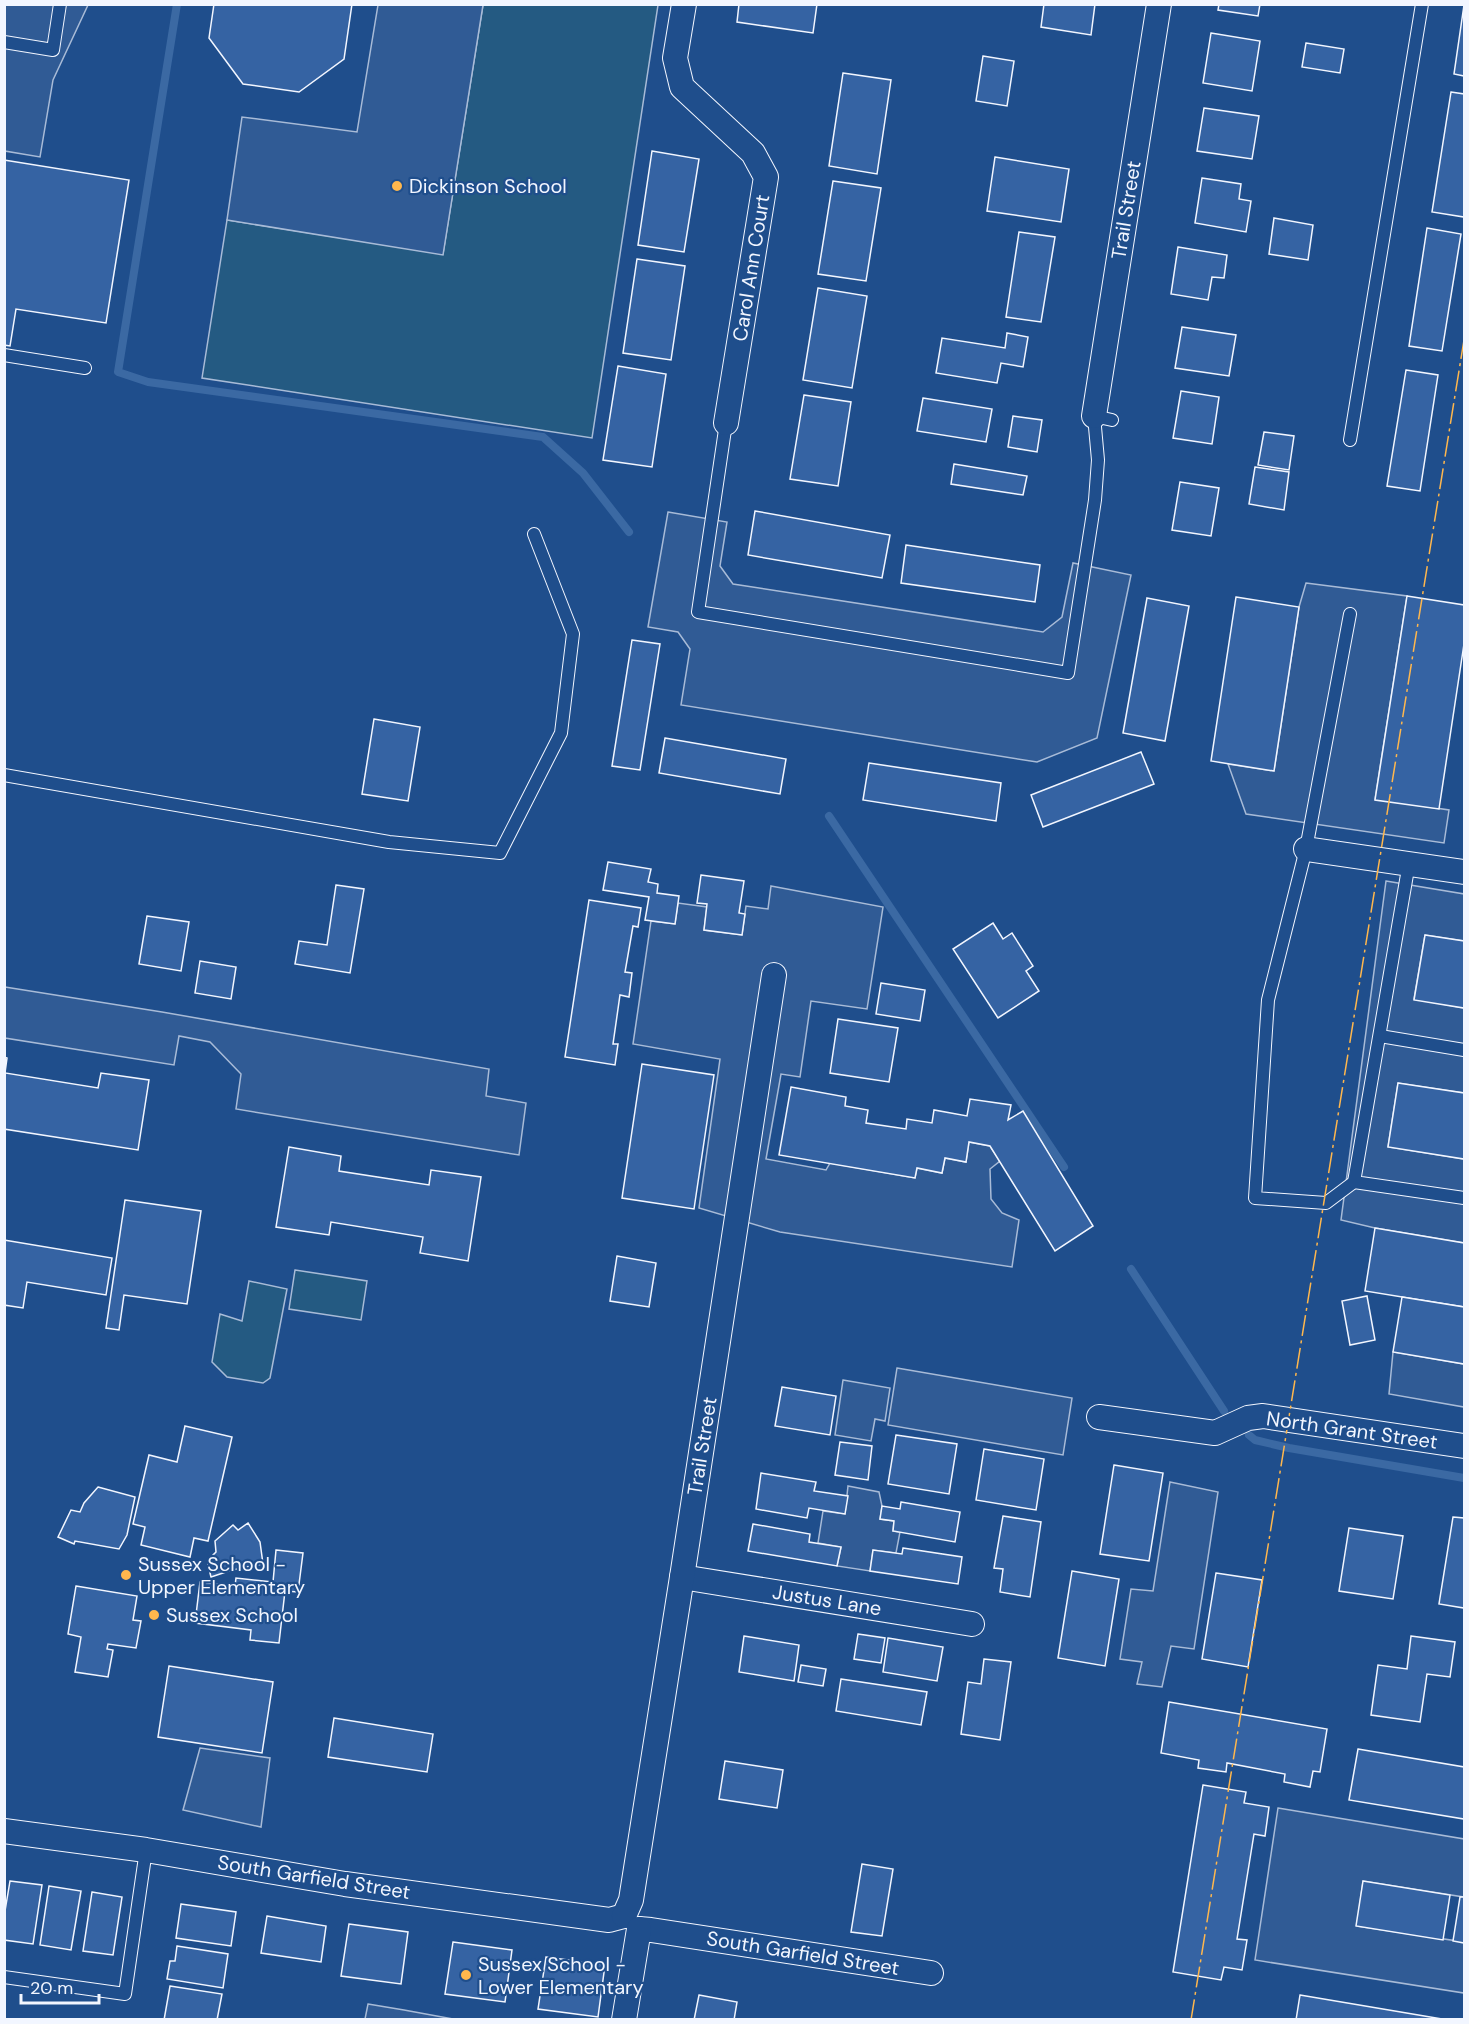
<svg xmlns="http://www.w3.org/2000/svg" width="1469" height="2024" font-family="'DM Sans',sans-serif">
  <rect width="100%" height="100%" fill="#1f4e8c"/>
  <g fill="#245a82" stroke="#a8bbd7" stroke-width="1.5">
    <path d="M483 5H658L592 438 202 378 227 220 443 254Z"/>
    <path d="M295 1270 367 1281 361 1320 289 1309Z"/>
    <path d="M249 1281 287 1289 270 1378 263 1383 227 1377 212 1362 220 1314 242 1321Z"/>
  </g>
  <g fill="#305b95" stroke="#a8bbd7" stroke-width="1.5">
    <path d="M4 5H88L53 80 40 157 5 151Z"/>
    <path d="M378 5H483L443 255 227 220 242 117 357 132Z"/>
    <path d="M668 512 727 522 720 566 733 584 1043 632 1062 617 1073 563 1131 575 1097 738 1037 762 681 705 690 649 678 632 648 627Z"/>
    <path d="M1306 583 1407 596 1375 799 1449 810 1444 843 1246 814 1228 764 1274 771 1299 607Z"/>
    <path d="M1386 881 1464 894V941L1425 935 1414 999 1464 1008V1093L1398 1083 1388 1147 1464 1159V1243L1375 1228 1341 1220Z"/>
    <path d="M771 886 883 907 867 1009 811 1001 800 1077 781 1074 766 1159 826 1170 830 1163 915 1178 917 1168 942 1173 945 1158 966 1162 969 1142 990 1146 1000 1161 990 1169 991 1199 1002 1213 1019 1220 1012 1267 780 1232 699 1208 720 1059 633 1044 651 921 675 924 678 903 707 907 704 930 742 935 746 906 768 909Z"/>
    <path d="M5 987 162 1012 489 1069 486 1096 526 1103 519 1155 236 1109 241 1074 210 1042 179 1036 174 1065 5 1038Z"/>
    <path d="M1393 1352 1464 1364V1407L1389 1394Z"/>
    <path d="M897 1368 1072 1398 1063 1455 888 1425Z"/>
    <path d="M843 1380 890 1388 885 1421 875 1419 871 1441 835 1435Z"/>
    <path d="M1170 1482 1218 1492 1194 1649 1171 1646 1162 1687 1137 1684 1142 1662 1120 1659 1131 1589 1153 1591Z"/>
    <path d="M848 1486 879 1492 882 1506 880 1519 894 1521 893 1531 900 1532 896 1553 873 1550 870 1571 837 1566 841 1547 818 1543 823 1511 845 1514Z"/>
    <path d="M200 1748 270 1758 261 1827 183 1810Z"/>
    <path d="M1278 1808 1464 1839V1897L1363 1881 1357 1926 1464 1942V1993L1255 1960Z"/>
    <path d="M368 2004 404 2010 453 2019H365Z"/>
  </g>
  <g fill="none" stroke-linecap="round" stroke-linejoin="round">
    <g stroke="#3b69a3" stroke-width="8">
      <path d="M177 4 118 372 148 382 543 437 583 473 629 532"/>
      <path d="M829 816 1064 1167"/>
      <path d="M1131 1269 1224 1411"/>
      <path d="M1249 1435 1255 1440 1289 1448 1464 1478"/>
    </g>
  </g>
  <g fill="#3563a3" stroke="#f2f6ff" stroke-width="1.5">
    <path d="M214 4H352L344 59 299 92 243 84 209 38Z"/>
    <path d="M739 4H817L813 33 737 22Z"/>
    <path d="M1044 4H1095L1091 35 1041 27Z"/>
    <path d="M1219 4H1260L1258 16 1218 10Z"/>
    <path d="M1464 5V76L1454 74Z"/>
    <path d="M1211 33 1260 41 1252 91 1203 83Z"/>
    <path d="M1306 43 1344 49 1340 73 1302 67Z"/>
    <path d="M983 56 1014 61 1007 106 976 101Z"/>
    <path d="M843 73 891 80 877 174 829 166Z"/>
    <path d="M1451 92 1464 94V217L1432 212Z"/>
    <path d="M1204 108 1259 116 1252 159 1197 151Z"/>
    <path d="M652 151 699 159 684 252 638 245Z"/>
    <path d="M995 157 1069 169 1061 222 987 211Z"/>
    <path d="M4 160 129 180 106 323 16 309 10 346 4 345Z"/>
    <path d="M1202 178 1241 184 1239 199 1251 201 1246 232 1195 223Z"/>
    <path d="M833 181 881 188 866 281 818 274Z"/>
    <path d="M1274 218 1313 225 1308 260 1269 254Z"/>
    <path d="M1427 228 1461 234 1442 351 1409 346Z"/>
    <path d="M1019 232 1055 237 1041 322 1006 317Z"/>
    <path d="M1178 247 1227 255 1224 278 1212 277 1208 300 1171 294Z"/>
    <path d="M637 259 685 266 671 360 623 353Z"/>
    <path d="M818 288 867 296 852 388 803 380Z"/>
    <path d="M1182 327 1236 335 1229 376 1175 368Z"/>
    <path d="M1007 333 1028 337 1023 367 1001 363 997 383 936 373 942 338 1005 348Z"/>
    <path d="M618 366 666 374 652 467 603 460Z"/>
    <path d="M1406 370 1438 375 1420 491 1387 486Z"/>
    <path d="M1181 391 1219 397 1212 444 1173 438Z"/>
    <path d="M804 395 851 402 838 486 790 479Z"/>
    <path d="M923 398 992 409 986 442 917 431Z"/>
    <path d="M1013 416 1042 420 1037 452 1008 447Z"/>
    <path d="M1264 432 1294 436 1289 470 1258 465Z"/>
    <path d="M954 464 1027 476 1023 495 951 484Z"/>
    <path d="M1255 467 1289 472 1284 510 1249 504Z"/>
    <path d="M1180 482 1219 488 1211 536 1172 530Z"/>
    <path d="M755 511 890 535 882 578 748 555Z"/>
    <path d="M906 545 1040 565 1035 602 901 583Z"/>
    <path d="M1407 596 1464 605V644L1439 809 1375 800Z"/>
    <path d="M1236 597 1299 607 1274 771 1211 761Z"/>
    <path d="M1147 598 1189 606 1165 741 1123 733Z"/>
    <path d="M632 640 660 644 640 770 612 766Z"/>
    <path d="M374 719 420 727 408 801 362 794Z"/>
    <path d="M665 738 786 759 780 794 659 773Z"/>
    <path d="M1141 752 1154 784 1043 827 1031 795Z"/>
    <path d="M869 763 1001 783 996 821 863 800Z"/>
    <path d="M608 862 651 869 648 882 658 884 657 893 679 896 675 924 645 920 649 897 603 890Z"/>
    <path d="M701 875 744 881 739 913 745 914 742 935 704 930 707 904 697 903Z"/>
    <path d="M336 885 364 889 350 973 295 964 299 941 327 945Z"/>
    <path d="M589 900 641 908 638 927 633 926 625 972 632 973 629 997 620 995 613 1044H618L615 1065 565 1057Z"/>
    <path d="M147 916 189 922 181 971 139 964Z"/>
    <path d="M993 923 1003 939 1012 933 1033 966 1026 971 1039 991 998 1018 953 949Z"/>
    <path d="M1425 935 1464 941V1008L1414 1000Z"/>
    <path d="M200 961 236 967 231 999 195 993Z"/>
    <path d="M881 983 925 990 920 1021 876 1014Z"/>
    <path d="M838 1019 898 1028 889 1082 830 1073Z"/>
    <path d="M4 1057 7 1058 5 1073 98 1088 101 1073 149 1080 138 1150 4 1129Z"/>
    <path d="M642 1064 714 1075 694 1209 622 1198Z"/>
    <path d="M1398 1083 1464 1093V1159L1388 1147Z"/>
    <path d="M791 1087 846 1097 845 1106 868 1110 866 1123 906 1129 907 1119 932 1123 934 1110 967 1116 970 1099 1011 1105 1008 1120 1023 1111 1093 1226 1055 1251 990 1146 969 1142 966 1162 945 1158 942 1173 917 1168 915 1178 779 1155Z"/>
    <path d="M289 1147 341 1156 339 1171 429 1185 431 1170 481 1177 468 1261 420 1253 423 1237 331 1222 329 1235 276 1227Z"/>
    <path d="M125 1200 201 1211 187 1304 124 1295 119 1330 106 1328Z"/>
    <path d="M1375 1228 1464 1243V1307L1365 1291Z"/>
    <path d="M4 1240 112 1258 106 1295 27 1282 23 1308 4 1305Z"/>
    <path d="M617 1256 656 1263 649 1307 610 1301Z"/>
    <path d="M1367 1296 1375 1340 1350 1345 1342 1301Z"/>
    <path d="M1402 1297 1464 1307V1364L1393 1352Z"/>
    <path d="M782 1387 836 1396 830 1435 775 1426Z"/>
    <path d="M185 1426 232 1437 208 1541 194 1538 190 1557 141 1545 145 1527 133 1524 149 1455 177 1462Z"/>
    <path d="M896 1435 957 1444 949 1494 888 1484Z"/>
    <path d="M840 1442 872 1446 868 1480 835 1475Z"/>
    <path d="M984 1449 1044 1459 1036 1510 976 1500Z"/>
    <path d="M1114 1465 1163 1473 1149 1561 1100 1554Z"/>
    <path d="M761 1473 816 1482 814 1491 848 1496 845 1514 809 1508 807 1518 756 1509Z"/>
    <path d="M98 1487 135 1497 127 1535 119 1549 75 1541 74 1544 58 1537 71 1510 80 1512 84 1503Z"/>
    <path d="M901 1502 960 1512 955 1542 893 1531 894 1521 880 1519 882 1506 900 1509Z"/>
    <path d="M1003 1516 1041 1522 1030 1597 1000 1592 1003 1569 994 1568Z"/>
    <path d="M1453 1517 1464 1518V1608L1439 1604Z"/>
    <path d="M248 1523 260 1542 263 1564 232 1570 211 1577 208 1565 210 1558 216 1552 215 1541 233 1525 238 1530Z"/>
    <path d="M753 1524 810 1534 809 1542 841 1547 837 1566 748 1551Z"/>
    <path d="M1349 1528 1403 1536 1393 1599 1339 1591Z"/>
    <path d="M903 1548 962 1557 958 1584 870 1571 873 1550 902 1554Z"/>
    <path d="M276 1550 303 1553 298 1592 285 1591 279 1643 250 1640 251 1630 195 1623 200 1582 235 1586 236 1578 273 1582Z"/>
    <path d="M1072 1571 1119 1579 1105 1666 1058 1658Z"/>
    <path d="M1216 1573 1262 1580 1248 1667 1202 1659Z"/>
    <path d="M76 1586 137 1596 133 1620 141 1621 136 1648 108 1644 107 1649 113 1650 108 1677 75 1672 81 1637 68 1634Z"/>
    <path d="M858 1634 885 1638 881 1663 854 1659Z"/>
    <path d="M744 1636 799 1645 794 1681 739 1672Z"/>
    <path d="M1411 1636 1455 1642 1450 1677 1427 1674 1420 1722 1371 1715 1378 1665 1407 1669Z"/>
    <path d="M888 1638 943 1647 937 1681 883 1672Z"/>
    <path d="M984 1659 1011 1662 1000 1740 961 1734 968 1682 981 1684Z"/>
    <path d="M801 1665 826 1669 823 1686 798 1682Z"/>
    <path d="M169 1666 273 1682 262 1753 158 1737Z"/>
    <path d="M841 1679 927 1692 921 1725 836 1711Z"/>
    <path d="M1169 1702 1327 1729 1320 1772 1313 1771 1310 1787 1284 1782 1285 1774 1227 1763 1226 1772 1198 1768 1199 1760 1161 1753Z"/>
    <path d="M334 1718 433 1734 427 1772 328 1757Z"/>
    <path d="M1358 1749 1464 1767V1819L1349 1800Z"/>
    <path d="M725 1761 783 1770 777 1808 719 1799Z"/>
    <path d="M1203 1785 1246 1792 1244 1803 1269 1807 1265 1836 1254 1834 1237 1939 1247 1940 1242 1970 1224 1967 1221 1980 1173 1972Z"/>
    <path d="M862 1864 893 1869 882 1936 851 1932Z"/>
    <path d="M10 1881 42 1885 33 1944 4 1940V1917Z"/>
    <path d="M1363 1881 1450 1895 1443 1940 1356 1926Z"/>
    <path d="M49 1886 81 1891 71 1950 40 1945Z"/>
    <path d="M92 1892 122 1897 113 1955 83 1951Z"/>
    <path d="M1460 1897H1464V1943L1453 1941Z"/>
    <path d="M181 1904 236 1912 231 1946 176 1938Z"/>
    <path d="M267 1916 326 1926 321 1962 261 1953Z"/>
    <path d="M349 1924 408 1932 401 1984 341 1976Z"/>
    <path d="M453 1942 512 1950 505 2002 445 1994Z"/>
    <path d="M177 1946 228 1954 223 1988 167 1979 170 1961H175Z"/>
    <path d="M546 1957 605 1965 598 2017 538 2009Z"/>
    <path d="M170 1986 222 1994 217 2020H164Z"/>
    <path d="M699 1995 737 2002 734 2020H694Z"/>
    <path d="M1300 1995 1448 2020H1296Z"/>
  </g>
  <g fill="none" stroke-linecap="round" stroke-linejoin="round">
    <defs>
      <g id="lane">
        <path d="M4 42 53 50 60 4"/>
        <path d="M4 355 85 368"/>
        <path d="M726 423 698 612 1068 673 1095 500 1098 460 1094 416 1112 420"/>
        <path d="M1350 440 1422 4"/>
        <path d="M1350 614 1306 849 1268 1000 1255 1198 1326 1203 1354 1182"/>
        <path d="M4 775 389 842 500 853 561 733 573 634 534 534"/>
        <path d="M1409 863 1354 1182 1464 1198"/>
        <path d="M1380 1036 1464 1050"/>
        <path d="M4 1977 125 1994 146 1850"/>
      </g>
      <g id="street">
        <path d="M684 4 675 58 682 87 753 153 766 177 726 423"/>
        <path d="M1094 416 1159 4"/>
        <path d="M1306 849 1464 872"/>
        <path d="M1099 1417 1215 1433 1248 1418 1263 1416 1464 1446"/>
        <path d="M682 1577 972 1624"/>
        <path d="M4 1831 146 1850 345 1884 609 1920 624 1916"/>
        <path d="M624 1916 631 1900 682 1577 774 975"/>
        <path d="M639 1929 651 1930 931 1973"/>
        <path d="M624 2020 639 1929"/>
      </g>
    </defs>
    <use href="#lane" stroke="#f2f6ff" stroke-width="14"/>
    <use href="#street" stroke="#f2f6ff" stroke-width="26"/>
    <use href="#lane" stroke="#1f4e8c" stroke-width="12"/>
    <use href="#street" stroke="#1f4e8c" stroke-width="24"/>
    <path stroke="#ffb74d" stroke-width="1.5" stroke-dasharray="21 4.5 3 4.5" stroke-linecap="butt" d="M1191 2020 1464 340"/>
  </g>
  <g fill="#ffb74d" stroke="#1f4e8c" stroke-width="2">
    <circle cx="397" cy="186" r="6"/>
    <circle cx="126" cy="1575" r="6"/>
    <circle cx="154" cy="1615" r="6"/>
    <circle cx="466" cy="1975" r="6"/>
  </g>
  <g text-anchor="middle" dominant-baseline="central" stroke-width="4.5" stroke-linejoin="round" paint-order="stroke">
    <g font-size="20" fill="#f2f6ff" stroke="#1f4e8c" text-anchor="start">
      <text x="409" y="186">Dickinson School</text>
      <text x="138" y="1564">Sussex School -<tspan x="138" dy="23">Upper Elementary</tspan></text>
      <text x="166" y="1615">Sussex School</text>
      <text x="478" y="1964">Sussex School -<tspan x="478" dy="23">Lower Elementary</tspan></text>
    </g>
    <g font-size="20" fill="#f2f6ff" stroke="#1f4e8c">
      <text transform="translate(1126 210) rotate(-81)">Trail Street</text>
      <text transform="translate(751 268) rotate(-81)">Carol Ann Court</text>
      <text transform="translate(1352 1430) rotate(8)">North Grant Street</text>
      <text transform="translate(702 1446) rotate(-81)">Trail Street</text>
      <text transform="translate(827 1600) rotate(9)">Justus Lane</text>
      <text transform="translate(314 1877) rotate(9)">South Garfield Street</text>
      <text transform="translate(803 1953) rotate(9)">South Garfield Street</text>
    </g>
  </g>
  <rect width="1469" height="2024" fill="none" stroke="#f2f6ff" stroke-width="12"/>
  <path d="M21 1994v9h78v-9" fill="none" stroke="#f2f6ff" stroke-width="3"/>
  <text x="30" y="1994" font-size="18" fill="#f2f6ff" stroke="#1f4e8c" stroke-width="4.5" paint-order="stroke">20 m</text>
</svg>
